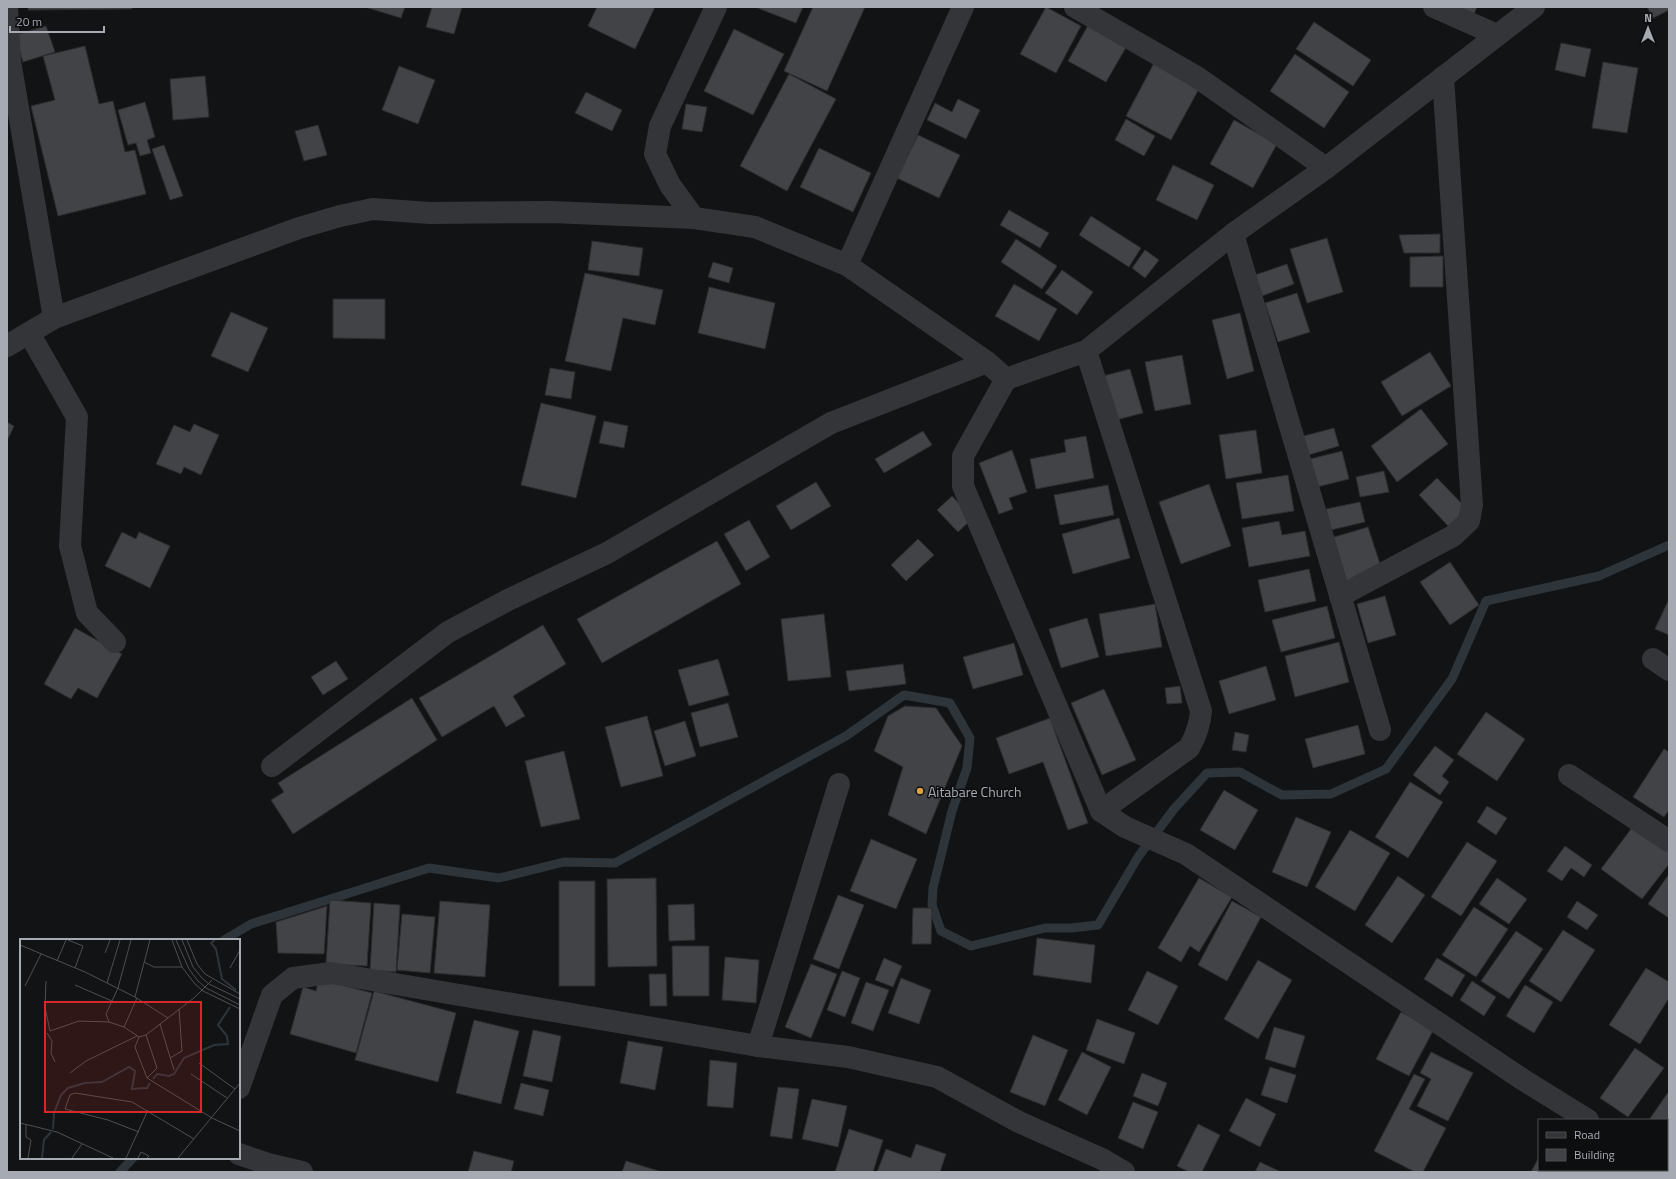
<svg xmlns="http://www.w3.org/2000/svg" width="1676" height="1179" font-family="'Titillium Web',sans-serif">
  <rect width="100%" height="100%" fill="#121314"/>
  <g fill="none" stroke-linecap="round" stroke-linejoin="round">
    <g stroke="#2d353b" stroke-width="9">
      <path d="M224 940 251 924 429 868 499 878 564 862 615 863 846 736 904 695 950 703 970 738 967 768 952 811 933 888 932 905 941 931 971 946 1045 928H1071L1098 925 1138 857 1174 809 1207 773 1240 772 1282 795 1331 794 1386 769 1452 679 1486 601 1599 576 1669 545"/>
      <path d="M120 1172 133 1158"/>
    </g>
  </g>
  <g fill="#424346" stroke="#2d2d2f">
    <path d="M28 7H132V9L28 10Z"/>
    <path d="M365 7H405L401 18Z"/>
    <path d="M432 7H462L454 34 426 27Z"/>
    <path d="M597 7H655L635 49 588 26Z"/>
    <path d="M755 7H803L796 23Z"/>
    <path d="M813 7H865L827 91 784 71Z"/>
    <path d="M1046 7 1081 26 1056 73 1020 54Z"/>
    <path d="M1446 7H1477L1472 18Z"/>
    <path d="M1647 7H1669V10L1653 18Z"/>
    <path d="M1090 22 1128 44 1106 82 1068 61Z"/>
    <path d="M1314 22 1371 60 1353 86 1296 49Z"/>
    <path d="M46 26 55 52 23 62 15 35Z"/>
    <path d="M734 29 784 54 753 115 704 91Z"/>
    <path d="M1561 43 1591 49 1585 77 1555 70Z"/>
    <path d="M85 46 99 104 113 101 125 152 135 150 146 194 58 216 31 106 55 100 43 56Z"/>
    <path d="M1295 54 1349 92 1324 128 1270 91Z"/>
    <path d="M1603 62 1638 68 1627 133 1592 128Z"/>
    <path d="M1154 63 1200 87 1171 140 1126 116Z"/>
    <path d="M399 66 435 80 418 124 382 110Z"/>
    <path d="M789 74 836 99 787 191 740 166Z"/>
    <path d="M205 76 209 117 173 120 170 79Z"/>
    <path d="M586 92 622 110 612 131 575 113Z"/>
    <path d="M958 99 980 110 966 139 927 120 935 103 952 112Z"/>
    <path d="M145 102 155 137 147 140 151 153 140 156 136 143 128 145 118 110Z"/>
    <path d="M686 104 707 107 702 132 682 129Z"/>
    <path d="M1126 119 1155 136 1144 156 1115 140Z"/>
    <path d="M1234 120 1277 144 1253 188 1210 164Z"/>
    <path d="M318 125 327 155 304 161 295 131Z"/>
    <path d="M918 135 960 155 939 198 897 178Z"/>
    <path d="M164 145 183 196 170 200 152 149Z"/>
    <path d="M819 148 871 173 853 212 800 187Z"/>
    <path d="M1173 165 1214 185 1197 220 1156 200Z"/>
    <path d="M1009 210 1049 233 1040 248 1000 225Z"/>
    <path d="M1091 216 1141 248 1129 267 1079 235Z"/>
    <path d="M1440 234V253H1404L1399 235Z"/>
    <path d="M1327 238 1343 292 1307 303 1290 249Z"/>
    <path d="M1016 239 1057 266 1042 289 1001 262Z"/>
    <path d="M592 241 643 248 639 276 588 270Z"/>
    <path d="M1145 250 1159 260 1145 278 1132 268Z"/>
    <path d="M1443 256V287H1410V257Z"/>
    <path d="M713 262 733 268 729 283 708 277Z"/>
    <path d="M1287 264 1294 284 1262 296 1255 275Z"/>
    <path d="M1062 270 1093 292 1077 315 1045 293Z"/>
    <path d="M585 273 663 290 655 325 623 318 611 371 565 361Z"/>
    <path d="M1014 284 1057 309 1039 341 995 316Z"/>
    <path d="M709 287 775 303 765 349 698 333Z"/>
    <path d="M1297 293 1310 332 1278 342 1265 303Z"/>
    <path d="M333 299H385V339L333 338Z"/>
    <path d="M231 312 268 328 248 372 211 356Z"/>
    <path d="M1240 313 1254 371 1227 379 1212 320Z"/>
    <path d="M1430 352 1451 386 1402 416 1381 382Z"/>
    <path d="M1182 355 1191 404 1155 411 1145 362Z"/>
    <path d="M550 368 575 372 571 399 545 395Z"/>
    <path d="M1130 369 1143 413 1116 420 1103 376Z"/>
    <path d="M541 403 596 416 576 498 521 485Z"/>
    <path d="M1421 409 1448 444 1397 482 1371 446Z"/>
    <path d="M604 421 628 426 624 448 599 443Z"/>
    <path d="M7 422 14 426 7 441Z"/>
    <path d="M194 424 219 435 201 475 184 467 181 474 156 464 174 425 190 432Z"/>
    <path d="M1334 428 1339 446 1305 456 1300 437Z"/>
    <path d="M1256 430 1262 473 1226 479 1219 435Z"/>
    <path d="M923 431 932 445 884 473 875 459Z"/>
    <path d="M1086 436 1094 478 1036 489 1030 459 1066 452 1064 440Z"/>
    <path d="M1012 450 1027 492 1009 498 1013 509 999 514 979 463Z"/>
    <path d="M1342 451 1349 479 1313 488 1306 460Z"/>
    <path d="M1384 471 1389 492 1360 497 1356 477Z"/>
    <path d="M1288 475 1294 511 1242 519 1236 483Z"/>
    <path d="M1437 478 1467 509 1449 527 1419 495Z"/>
    <path d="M816 482 831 506 791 530 776 506Z"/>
    <path d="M1209 484 1231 546 1181 564 1159 502Z"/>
    <path d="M1108 485 1114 515 1060 525 1054 495Z"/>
    <path d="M952 496 973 518 958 532 937 510Z"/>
    <path d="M1360 502 1365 522 1331 530 1326 509Z"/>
    <path d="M1119 518 1130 558 1073 574 1062 534Z"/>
    <path d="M749 520 770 557 746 571 724 534Z"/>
    <path d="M1279 521 1282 535 1305 531 1310 556 1249 567 1242 528Z"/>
    <path d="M1368 527 1383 573 1345 585 1331 538Z"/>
    <path d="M122 532 136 539 139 532 170 546 150 588 105 566Z"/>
    <path d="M918 539 934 555 906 581 891 565Z"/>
    <path d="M717 541 741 584 602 663 577 619Z"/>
    <path d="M1450 562 1479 605 1450 625 1420 582Z"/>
    <path d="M1309 569 1316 601 1265 612 1258 580Z"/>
    <path d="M1385 596 1396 635 1368 643 1357 604Z"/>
    <path d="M1669 599V635L1655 629Z"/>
    <path d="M1155 604 1162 647 1106 656 1099 614Z"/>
    <path d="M1327 606 1335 638 1281 652 1272 620Z"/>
    <path d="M824 614 831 677 788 681 781 619Z"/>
    <path d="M1087 618 1099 657 1061 668 1049 629Z"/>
    <path d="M543 625 566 664 513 696 525 716 506 727 494 706 442 737 419 698Z"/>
    <path d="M75 628 122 654 97 698 78 688 71 699 44 684Z"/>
    <path d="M1339 642 1349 682 1295 697 1285 656Z"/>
    <path d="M1014 643 1023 675 973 689 963 657Z"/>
    <path d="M718 659 729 695 689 706 678 670Z"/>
    <path d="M336 661 348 679 323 695 311 677Z"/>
    <path d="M903 664 906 684 849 691 846 671Z"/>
    <path d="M1266 666 1276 700 1229 714 1219 681Z"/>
    <path d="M1180 686 1182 703 1167 704 1165 688Z"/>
    <path d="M1104 689 1136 760 1102 775 1071 703Z"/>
    <path d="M412 698 437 740 293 834 271 800 284 792 278 783Z"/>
    <path d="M728 703 738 737 700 747 691 713Z"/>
    <path d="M905 706 936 708 962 746 926 834 888 815 903 767 874 751 888 716Z"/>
    <path d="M1486 712 1525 739 1497 781 1457 754Z"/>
    <path d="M647 716 663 776 621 787 605 727Z"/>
    <path d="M1050 718 1088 823 1068 830 1043 762 1009 774 996 738Z"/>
    <path d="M685 721 696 756 665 766 654 731Z"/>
    <path d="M1358 725 1365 754 1313 768 1305 739Z"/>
    <path d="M1235 732 1249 735 1246 752 1232 750Z"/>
    <path d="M1435 746 1454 760 1442 776 1449 782 1440 795 1413 775Z"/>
    <path d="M1664 749 1669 752V810L1664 817 1633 797Z"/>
    <path d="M564 751 580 819 541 827 525 761Z"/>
    <path d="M1410 782 1443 802 1408 858 1375 837Z"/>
    <path d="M1224 790 1258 810 1235 850 1200 830Z"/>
    <path d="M1487 806 1507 818 1496 835 1477 822Z"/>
    <path d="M1296 817 1331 832 1307 887 1272 872Z"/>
    <path d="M1634 825 1669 851V864L1642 899 1601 869Z"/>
    <path d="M1350 830 1390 853 1355 911 1315 887Z"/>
    <path d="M871 839 917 859 896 909 850 891Z"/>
    <path d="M1467 842 1497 861 1461 916 1431 897Z"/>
    <path d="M1565 846 1592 865 1584 877 1571 868 1562 881 1547 871Z"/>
    <path d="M1669 874V918L1648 904Z"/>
    <path d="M1398 876 1425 895 1392 943 1365 925Z"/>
    <path d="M656 878 657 966 608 967 607 879Z"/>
    <path d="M1199 878 1232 897 1199 952 1190 946 1181 962 1158 948Z"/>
    <path d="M1497 878 1527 899 1509 924 1479 904Z"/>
    <rect x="559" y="881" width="36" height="105"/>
    <path d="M838 895 864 905 839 969 813 959Z"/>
    <path d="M330 900 371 903 367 966 326 964Z"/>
    <path d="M440 901 490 905 485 977 434 973Z"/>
    <path d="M1232 901 1261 917 1227 981 1198 965Z"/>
    <path d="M1577 901 1598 915 1587 930 1567 917Z"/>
    <path d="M374 903 400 905 396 972 370 970Z"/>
    <path d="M694 904 695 940 669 941 668 905Z"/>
    <path d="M327 906 324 954 278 953 276 922Z"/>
    <path d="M1474 907 1508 929 1476 977 1442 955Z"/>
    <path d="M913 908H932L931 944H912Z"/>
    <path d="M402 914 435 917 430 973 397 970Z"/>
    <path d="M1563 930 1595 950 1561 1002 1529 981Z"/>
    <path d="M1516 931 1543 949 1509 999 1481 981Z"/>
    <path d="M1037 938 1095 945 1091 983 1033 975Z"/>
    <path d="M672 946H709V996H673Z"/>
    <path d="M725 957 759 960 756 1003 722 1000Z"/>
    <path d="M884 958 902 966 893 987 875 980Z"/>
    <path d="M1437 958 1465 975 1452 997 1424 979Z"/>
    <path d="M1258 960 1292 980 1258 1039 1224 1019Z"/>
    <path d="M811 964 837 974 811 1038 785 1027Z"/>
    <path d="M1646 968 1669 982V998L1640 1044 1609 1025Z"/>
    <path d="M842 971 860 978 845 1017 827 1010Z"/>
    <path d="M1147 971 1178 986 1158 1025 1128 1010Z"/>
    <path d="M649 974H666L667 1006H650Z"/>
    <path d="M901 978 931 990 919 1024 888 1013Z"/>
    <path d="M319 979 372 993 356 1053 290 1034 303 987 316 991Z"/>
    <path d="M1472 981 1496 997 1484 1016 1460 1000Z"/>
    <path d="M866 982 889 990 873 1031 851 1023Z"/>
    <path d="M1525 985 1553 1002 1534 1033 1506 1016Z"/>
    <path d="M374 991 456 1013 438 1082 355 1060Z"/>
    <path d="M1401 1012 1434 1029 1409 1076 1376 1059Z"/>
    <path d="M1097 1019 1135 1033 1124 1064 1086 1050Z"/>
    <path d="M474 1020 519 1031 501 1104 456 1093Z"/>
    <path d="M1274 1027 1305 1036 1295 1068 1265 1059Z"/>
    <path d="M533 1030 561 1036 552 1082 523 1076Z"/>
    <path d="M1033 1035 1068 1050 1045 1106 1010 1092Z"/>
    <path d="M628 1041 663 1047 655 1090 620 1083Z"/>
    <path d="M1635 1048 1664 1068 1628 1117 1600 1098Z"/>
    <path d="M1082 1052 1111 1067 1087 1115 1058 1100Z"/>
    <path d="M1431 1052 1473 1073 1448 1121 1417 1106 1431 1079 1420 1073Z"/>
    <path d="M710 1060 737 1063 733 1108 707 1106Z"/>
    <path d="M1270 1067 1296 1075 1287 1103 1261 1095Z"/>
    <path d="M1142 1073 1167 1083 1158 1106 1133 1096Z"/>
    <path d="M1414 1074 1425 1079 1409 1109 1446 1128 1423 1172H1415L1374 1151Z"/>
    <path d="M521 1083 549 1090 543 1116 514 1109Z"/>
    <path d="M778 1087 799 1089 792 1139 770 1136Z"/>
    <path d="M1669 1091V1148L1667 1146V1120H1649Z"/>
    <path d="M1246 1098 1276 1114 1260 1147 1229 1131Z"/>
    <path d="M812 1099 847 1106 838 1147 802 1139Z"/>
    <path d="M1133 1102 1158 1112 1143 1149 1118 1138Z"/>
    <path d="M1198 1124 1220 1135 1202 1172H1189L1177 1166Z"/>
    <path d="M849 1129 883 1140 873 1172H835Z"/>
    <path d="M916 1144 946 1154 940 1172H877L886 1149 911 1158Z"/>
    <path d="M474 1151 514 1161 511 1172H468Z"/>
    <path d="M1539 1157V1170H1569L1568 1172H1531Z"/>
    <path d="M626 1161 662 1172H622Z"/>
    <path d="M1260 1162 1281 1172H1255Z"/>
  </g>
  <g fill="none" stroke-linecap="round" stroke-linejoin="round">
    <g stroke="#343538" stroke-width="22">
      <path d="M7 7 10 61 54 318"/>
      <path d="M1075 7 1197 77 1326 168"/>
      <path d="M1434 7 1497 35"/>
      <path d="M694 218 670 185 655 154 660 126 716 7"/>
      <path d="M1233 234 1380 730"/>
      <path d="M847 265 963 7"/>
      <path d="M29 333 77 417 70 546 87 613 115 642"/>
      <path d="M7 346 54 318 299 228 340 216 373 209 430 213 551 212 694 218 755 227 847 265 987 362 1006 379 1086 351 1233 234 1326 168 1534 7"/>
      <path d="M1086 351 1201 711C1200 725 1196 736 1189 748L1101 811"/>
      <path d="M1006 379 963 456V486L1101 811 1125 827 1186 854 1522 1079 1588 1120"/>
      <path d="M1340 596 1453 536 1469 521 1472 505 1443 77"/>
      <path d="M1653 659 1669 670"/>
      <path d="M272 766 448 632 508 600 607 553 831 423 987 362"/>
      <path d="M1569 775 1669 841"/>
      <path d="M758 1046 839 784"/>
      <path d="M239 1088 272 995 293 978 331 973 758 1046 848 1057 937 1077 1019 1122 1102 1159 1124 1172"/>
      <path d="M239 1154 268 1164 302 1172"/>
      <path d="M1667 1170 1669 1171"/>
    </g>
  </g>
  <circle fill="#daa144" stroke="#0d0e0f" stroke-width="1.5" cx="920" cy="791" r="4"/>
  <g text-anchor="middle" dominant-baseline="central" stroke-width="3" stroke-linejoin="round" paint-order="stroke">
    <g font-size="14" fill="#a6aab2" stroke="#0d0e0f" text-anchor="start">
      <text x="928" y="791">Aitabare Church</text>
    </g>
  </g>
  <g transform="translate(20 939)">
    <rect width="220" height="220" fill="#121314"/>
    <path fill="none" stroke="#2d353b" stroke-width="2" d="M195 1 191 4 196 10 202 40 216 51M133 140 137 135 149 137 154 135 164 119 194 106 208 105 207 97 198 86 210 68M33 190 34 174 41 156 48 149 65 144 82 143 109 128 115 132 112 150 127 149 130 144M22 219 24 201 31 193"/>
    <path fill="none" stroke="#4d4f53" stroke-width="1" d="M48 1 63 7 55 29M152 1 162 28 175 45 183 52 220 70M156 1 169 30 178 42 186 49 220 66M162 1 173 28 182 39 189 45 220 60M167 1 177 25 185 35 220 55M0 6 65 33 115 58 148 79M85 14 90 1M37 22 46 1M124 23 134 28H162M210 29 220 11M26 42 25 68 30 92 59 82 89 83 104 88 119 98 126 96 175 58 192 41M87 44 100 1M55 46 92 62M5 47 21 15M115 58 130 1M89 83 86 75 98 49 111 1M140 85 154 131M104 88 117 59M27 94 32 102 31 114 35 123M126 96 137 129 127 139M119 98 115 108 127 139 192 179 220 192M150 119 162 112 159 70M179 124 215 150M50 134 66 122 117 97M171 135 207 159M0 184 37 193 93 219M6 186V198L11 201 8 219M119 193 88 181 45 170 50 156 55 154 112 163 174 200M52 219 62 205M106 219 128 171M118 219 121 213 129 217 127 219M158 219 220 144"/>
    <path fill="#d62828" fill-opacity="0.15" stroke="#d62828" stroke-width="2" d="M25 63H181V173H25Z"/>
    <rect width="220" height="220" fill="none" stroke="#a6aab2" stroke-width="2"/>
  </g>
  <rect width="1676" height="1179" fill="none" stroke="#a6aab2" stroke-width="16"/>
  <rect x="1538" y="1119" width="130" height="52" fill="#0d0e0f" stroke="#4a4c50"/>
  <rect x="1546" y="1132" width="20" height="6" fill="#343538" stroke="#4a4c50"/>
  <text x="1574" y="1139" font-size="12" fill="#a6aab2">Road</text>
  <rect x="1546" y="1149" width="20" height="12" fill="#424346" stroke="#4a4c50"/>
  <text x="1574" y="1159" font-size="12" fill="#a6aab2">Building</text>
  <g transform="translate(1648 28)" stroke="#0d0e0f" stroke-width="3" paint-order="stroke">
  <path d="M0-3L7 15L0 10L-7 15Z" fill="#a6aab2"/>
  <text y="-6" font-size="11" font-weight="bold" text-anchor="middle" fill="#a6aab2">N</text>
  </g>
  <path d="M10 26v6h94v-6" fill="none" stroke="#a6aab2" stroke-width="2"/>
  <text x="16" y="26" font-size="12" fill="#a6aab2" stroke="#0d0e0f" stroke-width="3" paint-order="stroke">20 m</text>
</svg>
